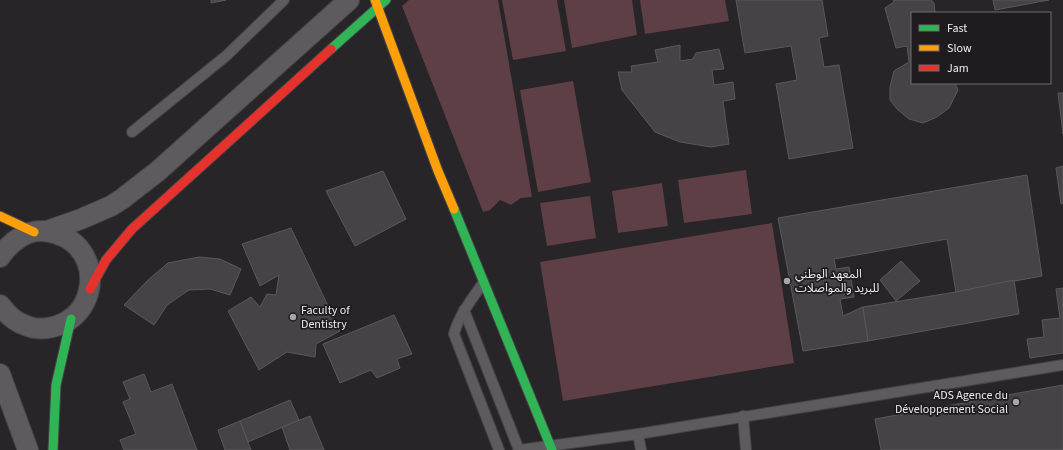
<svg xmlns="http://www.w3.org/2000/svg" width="1063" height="450" font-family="'Source Sans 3','Noto Sans Arabic',sans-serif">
  <rect width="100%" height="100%" fill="#272528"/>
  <g fill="#5d3f45">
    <path d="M409 0H498L532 197 521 198 511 205 500 200 490 210 483 212 402 6Z"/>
    <path d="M502 0H557L566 51 513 60Z"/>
    <path d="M564 0H632L637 35 572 48Z"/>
    <path d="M640 0H725L729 21 645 34Z"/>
    <path d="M573 81 591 182 538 192 520 90Z"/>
    <path d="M746 170 752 214 684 223 678 180Z"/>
    <path d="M662 183 668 226 618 233 612 191Z"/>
    <path d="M590 196 596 238 547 246 540 203Z"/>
    <path d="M772 223 794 363 563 401 540 262Z"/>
  </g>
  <g fill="#454345" stroke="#5a585a">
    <path d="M211 0H226L211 3Z"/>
    <path d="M736 0H822L828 36 819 38 824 67 839 65 853 148 789 159 776 84 797 80 791 46 745 53Z"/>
    <path d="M893 0H931L934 3 935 13H912V83H955L958 90 949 108 937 117 923 123 909 119 897 109 890 100V87L894 71 909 62 907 46 896 48 885 8 894 2Z"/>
    <path d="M993 0H1049L995 10Z"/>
    <path d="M680 45V61L693 59 696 53 719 49 724 69 712 70 714 85 733 82 735 99 723 101 729 144 711 147 680 142 655 132 622 90 618 72H632L631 66 658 62 655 50Z"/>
    <path d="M1058 93H1063V134Z"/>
    <path d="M1063 166V203L1061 204 1056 168Z"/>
    <path d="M383 171 406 219 355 246 326 191Z"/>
    <path d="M1027 175 1042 276 956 292 947 239 834 259 836 269 849 267 854 297 840 299 843 316 863 307 868 341 803 351 778 218Z"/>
    <path d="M291 228 340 331 316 344 315 357 287 352 259 370 228 311 251 297 260 307 267 294 276 295 279 275 260 286 242 244Z"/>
    <path d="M199 257 220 259 241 269 230 295 210 289 189 290 167 305 154 325 124 305 148 280 168 263Z"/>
    <path d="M901 261 920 281 896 301 880 280Z"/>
    <path d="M1014 280 1019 314 868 341 863 307 956 292Z"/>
    <path d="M1063 288V353L1030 358 1027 339 1044 337 1042 320 1060 318 1056 289Z"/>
    <path d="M394 315 412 354 397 359 400 368 377 378 371 370 340 383 323 344Z"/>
    <path d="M144 374 151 392 172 384 197 450H124L120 440 136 434 123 402 130 399 123 382Z"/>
    <path d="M1063 385V450H881L875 419Z"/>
    <path d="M290 400 299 420 248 442 240 421Z"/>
    <path d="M310 416 324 450H290L282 427Z"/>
    <path d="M240 421 251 450H225L218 430Z"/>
  </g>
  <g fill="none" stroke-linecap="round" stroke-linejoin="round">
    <defs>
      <g id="lane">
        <path d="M132 132 226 56 284 0"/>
        <path d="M483 283C472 299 459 315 454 334L499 450"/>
        <path d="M464 310 519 450"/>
        <path d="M743 416 746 450"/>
        <path d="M638 434 641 450"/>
        <path d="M519 450 638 434 1063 365"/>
      </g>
      <g id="street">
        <path d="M47 231 81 219 111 206 122 199 158 171 349 0"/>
        <path d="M0 257C11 241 29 227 49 232 59 234 69 238 76 245 99 268 93 308 64 323 55 327 45 330 34 328 26 326 17 323 10 316 6 313 3 308 0 305"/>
        <path d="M0 374 28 450"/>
      </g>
      <g id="fast">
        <path d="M331 49 386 0"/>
        <path d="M454 209 552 450"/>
        <path d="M53 450 56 385 71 319"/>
      </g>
      <g id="slow">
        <path d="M375 0 438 171 454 209"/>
        <path d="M0 216 34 232"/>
      </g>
      <path id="jam" d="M90 289 106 260 132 229 331 49"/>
    </defs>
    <use href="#lane" stroke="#444245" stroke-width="12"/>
    <use href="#street" stroke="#444245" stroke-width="22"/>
    <use href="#fast" stroke="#444245" stroke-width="11"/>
    <use href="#slow" stroke="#444245" stroke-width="11"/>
    <use href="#jam" stroke="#444245" stroke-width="11"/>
    <use href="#lane" stroke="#5d5b5e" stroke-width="10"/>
    <use href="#street" stroke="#5d5b5e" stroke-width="20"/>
    <use href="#fast" stroke="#30b455" stroke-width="9"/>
    <use href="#slow" stroke="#ff9f0a" stroke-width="9"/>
    <use href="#jam" stroke="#e5322d" stroke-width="9"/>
  </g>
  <g fill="#a8a5a8" stroke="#1f1b1f" stroke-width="1.5">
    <circle cx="787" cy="281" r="4"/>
    <circle cx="293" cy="317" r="4"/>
    <circle cx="1016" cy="402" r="4"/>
  </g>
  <g text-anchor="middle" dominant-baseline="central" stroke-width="3.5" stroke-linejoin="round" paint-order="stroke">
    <g font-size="12" fill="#edeaed" stroke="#1f1b1f" text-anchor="start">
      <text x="795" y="274">المعهد الوطني<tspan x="795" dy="14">للبريد والمواصلات</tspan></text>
      <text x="301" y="310">Faculty of<tspan x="301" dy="14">Dentistry</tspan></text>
      <text x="1008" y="395" text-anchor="end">ADS Agence du<tspan x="1008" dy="14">Développement Social</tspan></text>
    </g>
  </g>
  <rect x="911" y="12" width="140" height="72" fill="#1f1b1f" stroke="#716e71"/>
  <rect x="919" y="25" width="20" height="6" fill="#30b455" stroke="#716e71"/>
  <text x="947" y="32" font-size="12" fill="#edeaed">Fast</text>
  <rect x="919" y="45" width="20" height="6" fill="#ff9f0a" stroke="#716e71"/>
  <text x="947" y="52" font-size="12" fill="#edeaed">Slow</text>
  <rect x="919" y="65" width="20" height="6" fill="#e5322d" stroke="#716e71"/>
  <text x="947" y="72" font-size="12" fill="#edeaed">Jam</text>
</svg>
